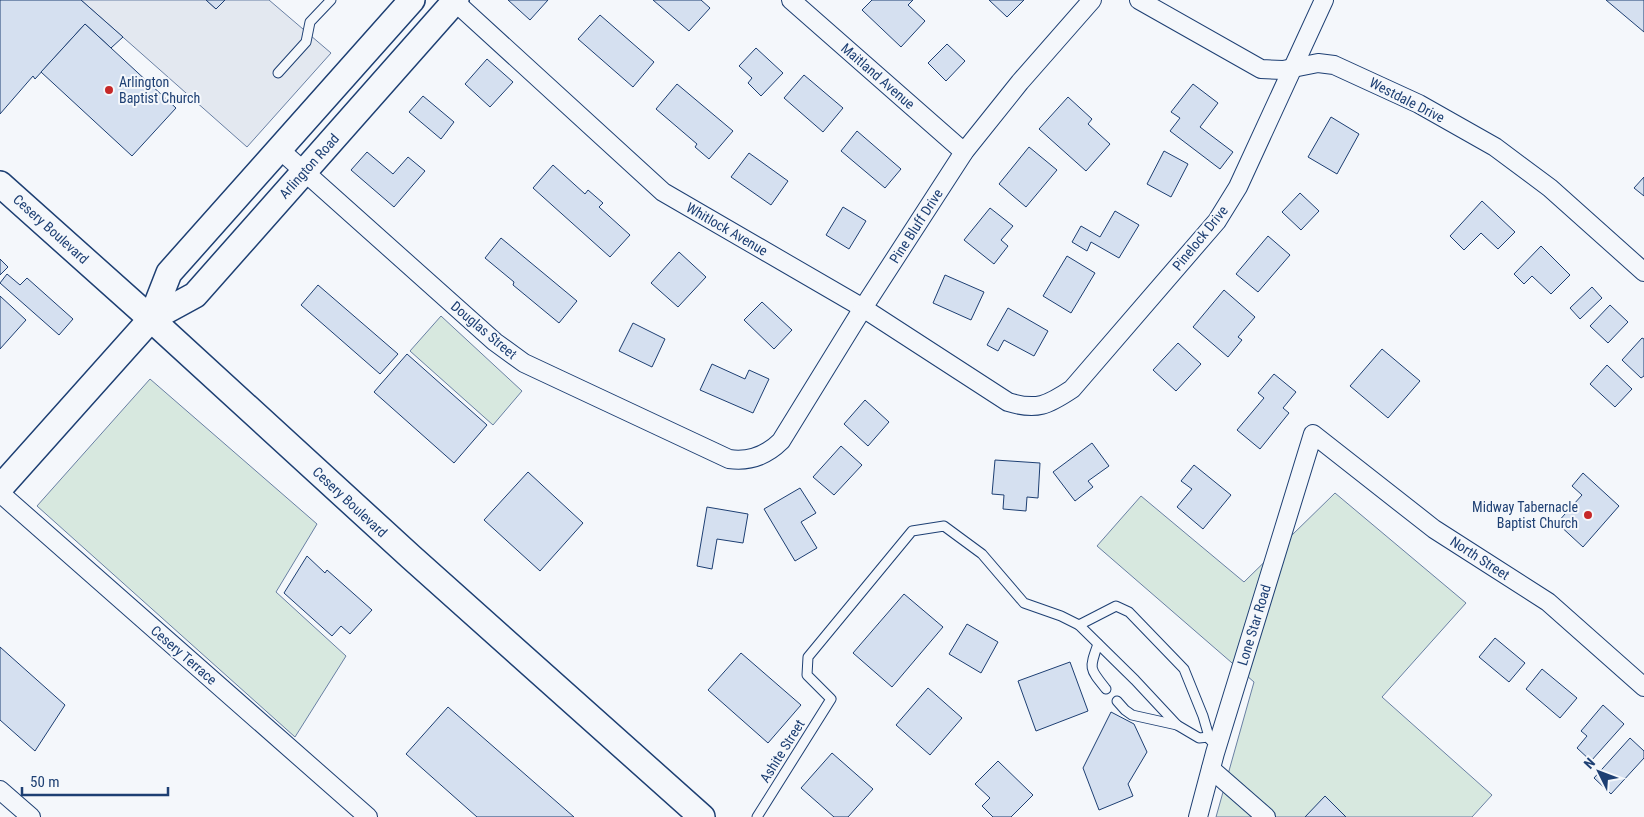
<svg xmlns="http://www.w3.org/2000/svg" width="1644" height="817" font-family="'Roboto Condensed',sans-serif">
  <rect width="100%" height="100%" fill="#f4f7fb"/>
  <g fill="#d7e8df" stroke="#687fa3">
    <path d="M441 316 522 391 493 425 410 351Z"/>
    <path d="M150 379 317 524 276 592 346 656 295 737 37 506Z"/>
    <path d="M1335 493 1466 603 1382 697 1492 795 1472 817H1216L1254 682 1097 546 1141 496 1244 582Z"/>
  </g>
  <path fill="#e3e8f0" stroke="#687fa3" d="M81 0H206L216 9 225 0H269L331 53 247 147Z"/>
  <g fill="#d5e0f0" stroke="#1d3f73">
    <path d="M0 0H81L123 37 111 48 85 24 35 79 33 76 0 114Z"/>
    <path d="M206 0H225L216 9Z"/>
    <path d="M508 0H548L530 20Z"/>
    <path d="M653 0H701L710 8 689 31Z"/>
    <path d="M872 0H913L908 5 925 21 901 47 862 10Z"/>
    <path d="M989 0H1024L1007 17Z"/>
    <path d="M1606 0H1644V32Z"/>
    <path d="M600 15 654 62 633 87 578 39Z"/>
    <path d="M85 24 176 108 132 156 41 72Z"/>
    <path d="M947 44 965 61 946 81 928 63Z"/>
    <path d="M756 48 783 73 761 96 748 83 752 78 739 66Z"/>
    <path d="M487 59 513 82 490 107 465 84Z"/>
    <path d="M804 75 843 108 823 132 784 98Z"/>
    <path d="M677 84 733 131 709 159 695 147 697 144 656 109Z"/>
    <path d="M1193 84 1218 103 1200 127 1233 152 1220 169 1170 131 1180 118 1171 112Z"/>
    <path d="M423 96 454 122 441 139 409 112Z"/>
    <path d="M1068 97 1092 119 1088 124 1110 144 1086 171 1039 129Z"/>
    <path d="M1331 117 1359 134 1337 174 1308 157Z"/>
    <path d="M857 131 901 169 885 188 841 151Z"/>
    <path d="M1029 147 1057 170 1026 207 999 184Z"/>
    <path d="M1164 151 1188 164 1171 197 1147 184Z"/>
    <path d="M367 152 393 174 408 157 425 171 394 207 351 170Z"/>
    <path d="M749 153 788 181 771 205 731 177Z"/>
    <path d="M553 165 585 194 588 190 603 203 599 207 630 235 610 257 533 188Z"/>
    <path d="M1644 177V196L1634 188Z"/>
    <path d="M1300 193 1319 211 1301 230 1282 212Z"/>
    <path d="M1482 201 1515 232 1498 249 1481 233 1464 250 1450 236Z"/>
    <path d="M843 207 866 221 849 249 826 235Z"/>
    <path d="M990 208 1013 226 1001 240 1008 246 994 264 964 240Z"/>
    <path d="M1115 211 1139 225 1119 258 1091 242 1087 251 1072 242 1081 226 1100 237Z"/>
    <path d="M1268 236 1290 255 1258 292 1236 274Z"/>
    <path d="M501 238 577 301 559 323 513 285 514 282 485 258Z"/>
    <path d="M1541 246 1570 275 1551 294 1532 276 1524 284 1514 274Z"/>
    <path d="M679 252 706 277 678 307 651 283Z"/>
    <path d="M1067 256 1095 273 1071 313 1043 296Z"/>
    <path d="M0 259 8 267 0 275Z"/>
    <path d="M7 274 20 285 27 278 73 319 59 335 0 283Z"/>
    <path d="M945 275 984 292 971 320 933 303Z"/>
    <path d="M318 285 398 354 380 374 301 305Z"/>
    <path d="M1592 287 1602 298 1580 319 1570 308Z"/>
    <path d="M1224 290 1255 317 1238 337 1242 340 1228 357 1193 327Z"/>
    <path d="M0 296 26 320 0 349Z"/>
    <path d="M762 302 792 330 774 349 744 320Z"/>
    <path d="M1610 305 1628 322 1608 343 1590 326Z"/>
    <path d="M1008 308 1048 331 1034 356 1004 340 998 351 987 345Z"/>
    <path d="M633 323 665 339 652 367 619 351Z"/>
    <path d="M1642 338 1644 339V376L1641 378 1622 360Z"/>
    <path d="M1178 343 1201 364 1176 391 1153 370Z"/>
    <path d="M1382 349 1420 381 1388 418 1350 386Z"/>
    <path d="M407 354 487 425 454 463 374 392Z"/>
    <path d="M712 364 745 379 749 370 769 379 753 413 700 390Z"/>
    <path d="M1607 365 1632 389 1615 407 1590 384Z"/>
    <path d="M1274 374 1296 392 1283 408 1289 413 1260 449 1237 430 1264 398 1258 393Z"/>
    <path d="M865 400 889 422 868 446 844 424Z"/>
    <path d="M1092 443 1109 466 1088 481 1093 487 1075 501 1053 472Z"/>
    <path d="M841 446 862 465 834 495 813 477Z"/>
    <path d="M995 460 1040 463 1038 498 1027 497 1026 511 1003 509 1004 495 992 494Z"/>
    <path d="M1194 465 1231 495 1203 529 1177 507 1192 489 1181 481Z"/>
    <path d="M528 472 583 523 540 571 484 520Z"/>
    <path d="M1583 473 1619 506 1583 547 1557 523 1582 495 1572 486Z"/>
    <path d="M800 488 816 513 801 522 817 548 795 561 764 509Z"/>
    <path d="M707 507 748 514 743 543 717 539 712 569 697 566Z"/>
    <path d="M307 556 325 573 327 570 372 610 350 634 341 626 332 636 284 593Z"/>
    <path d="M904 594 943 627 892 687 853 653Z"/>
    <path d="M967 624 998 642 981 673 949 654Z"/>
    <path d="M1495 638 1525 663 1509 682 1479 657Z"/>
    <path d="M0 647 65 705 35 751 0 720Z"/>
    <path d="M741 653 801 705 768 743 708 690Z"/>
    <path d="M1070 662 1088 711 1036 731 1018 681Z"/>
    <path d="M1542 669 1577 698 1560 718 1526 689Z"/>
    <path d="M928 688 962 718 930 755 896 725Z"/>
    <path d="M1603 705 1624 724 1591 761 1577 748 1587 736 1581 731Z"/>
    <path d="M448 707 574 817H477L406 754Z"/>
    <path d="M1111 712 1134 724 1147 752 1128 784 1133 796 1099 810 1083 768Z"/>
    <path d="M1630 738 1644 751V758L1611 794 1594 778Z"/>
    <path d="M832 753 873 789 848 817H834L801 788Z"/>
    <path d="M998 761 1033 795 1011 817H993L982 806 990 798 975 784Z"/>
    <path d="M1325 796 1346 817H1305Z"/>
  </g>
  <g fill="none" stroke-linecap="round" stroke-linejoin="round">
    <defs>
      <g id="service">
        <path d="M278 73 306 42 310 22 331 0"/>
        <path d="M1079 625 1116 606 1129 612 1184 669 1203 716 1210 740"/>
        <path d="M1098 644C1089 669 1089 668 1106 689"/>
        <path d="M1117 701 1125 710 1132 715 1177 725"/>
        <path d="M757 817 831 699 807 675 808 657 912 531 944 526 982 554 1024 603 1061 616 1079 625 1135 680 1177 725 1199 738 1209 737"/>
      </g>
      <g id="minor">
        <path d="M453 0 663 192 863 308 1008 402C1037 411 1048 405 1072 389L1217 221 1238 187 1324 0"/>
        <path d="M791 0 964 152"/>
        <path d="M1139 0 1261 69 1283 70 1318 63 1334 65 1419 104 1495 147 1550 188 1644 272"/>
        <path d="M279 149 495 342 524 363 729 459C750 462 767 455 781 441L863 308 964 152 1020 82 1092 0"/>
        <path d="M0 493 368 817"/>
        <path d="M1211 769 1266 817"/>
        <path d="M0 790 31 817"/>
        <path d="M1198 817 1215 753 1313 434 1434 529 1548 602 1644 687"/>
      </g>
      <g id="secondary">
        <path d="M0 184 151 319 411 557 702 817"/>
        <path d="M151 319 195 295 456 0"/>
        <path d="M0 488 151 319 169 273 412 0"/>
      </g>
    </defs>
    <use href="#service" stroke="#1d3f73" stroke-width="11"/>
    <use href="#minor" stroke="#1d3f73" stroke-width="20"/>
    <use href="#secondary" stroke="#1d3f73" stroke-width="28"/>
    <use href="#service" stroke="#f4f7fb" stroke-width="9"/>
    <use href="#minor" stroke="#f4f7fb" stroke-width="18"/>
    <use href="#secondary" stroke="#f4f7fb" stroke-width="25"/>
  </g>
  <g fill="#c62828" stroke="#f4f7fb" stroke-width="2">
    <circle cx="109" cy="90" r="5"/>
    <circle cx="1588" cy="515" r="5"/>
  </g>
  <g text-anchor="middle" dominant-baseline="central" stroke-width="4" stroke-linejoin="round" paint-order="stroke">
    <g font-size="14" fill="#1d3f73" stroke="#f4f7fb">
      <text transform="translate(878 76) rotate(41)">Maitland Avenue</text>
      <text transform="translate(1407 100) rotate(27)">Westdale Drive</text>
      <text transform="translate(309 166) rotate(-48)">Arlington Road</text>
      <text transform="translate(916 226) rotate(-57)">Pine Bluff Drive</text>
      <text transform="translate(51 229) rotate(42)">Cesery Boulevard</text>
      <text transform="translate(727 229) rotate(30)">Whitlock Avenue</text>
      <text transform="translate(1200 238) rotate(-51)">Pinelock Drive</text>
      <text transform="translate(484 330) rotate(40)">Douglas Street</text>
      <text transform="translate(350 502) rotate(43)">Cesery Boulevard</text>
      <text transform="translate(1480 558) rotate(33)">North Street</text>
      <text transform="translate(1254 625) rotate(-73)">Lone Star Road</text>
      <text transform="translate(184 655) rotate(41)">Cesery Terrace</text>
      <text transform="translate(782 751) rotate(-58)">Ashite Street</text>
    </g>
    <g font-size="14" fill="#1d3f73" stroke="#f4f7fb" text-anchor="start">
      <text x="119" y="82">Arlington<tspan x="119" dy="16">Baptist Church</tspan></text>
      <text x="1578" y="507" text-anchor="end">Midway Tabernacle<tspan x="1578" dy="16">Baptist Church</tspan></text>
    </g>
  </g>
  <g transform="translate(1599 772) rotate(312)" stroke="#f4f7fb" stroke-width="4" paint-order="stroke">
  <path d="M0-4L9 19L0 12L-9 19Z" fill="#1d3f73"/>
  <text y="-8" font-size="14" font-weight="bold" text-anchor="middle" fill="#1d3f73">N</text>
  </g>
  <path d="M22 787v8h146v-8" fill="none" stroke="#1d3f73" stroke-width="2.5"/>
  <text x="30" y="787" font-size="15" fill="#1d3f73" stroke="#f4f7fb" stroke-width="4" paint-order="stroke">50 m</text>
</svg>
